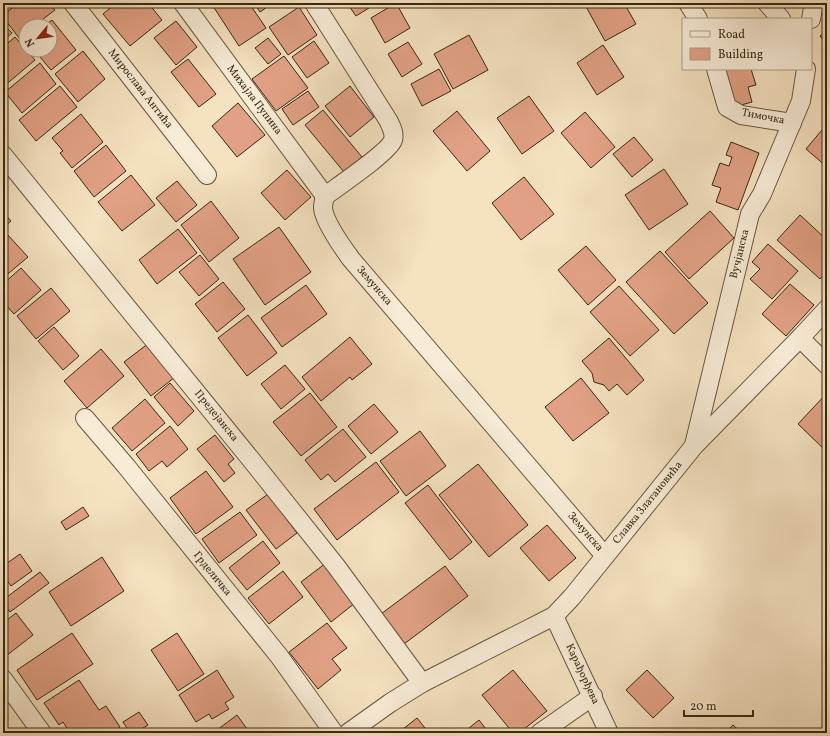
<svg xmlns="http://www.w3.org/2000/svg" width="830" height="736" font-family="Vollkorn,serif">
  <rect width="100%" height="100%" fill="#f5e2c1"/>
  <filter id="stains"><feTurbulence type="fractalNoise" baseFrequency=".005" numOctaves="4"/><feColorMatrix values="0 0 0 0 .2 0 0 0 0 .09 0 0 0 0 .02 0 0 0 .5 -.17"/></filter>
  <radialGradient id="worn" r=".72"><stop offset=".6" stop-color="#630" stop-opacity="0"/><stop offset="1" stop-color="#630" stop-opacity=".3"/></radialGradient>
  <g fill="#e2a186" stroke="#39280f">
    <path d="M19 3H49L55 10 34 26H26V32L19 38 3 17V15Z"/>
    <path d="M116 3H148L162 20 130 46 103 14Z"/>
    <path d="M211 3H249L266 28 239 46Z"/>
    <path d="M254 3H273L260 12Z"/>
    <path d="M347 3H377L356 16Z"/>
    <path d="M396 3 410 28 385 43 371 18Z"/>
    <path d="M584 3H624L636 24 605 41Z"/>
    <path d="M299 7 317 35 288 55 269 27Z"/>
    <path d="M52 20 76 50 51 70 34 50H50V26H44Z"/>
    <path d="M176 21 197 47 176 65 154 38Z"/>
    <path d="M3 24 12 33 3 41Z"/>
    <path d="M827 31V45L820 36Z"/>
    <path d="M469 35 488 70 453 89 434 54Z"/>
    <path d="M15 37 35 60 3 87V47Z"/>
    <path d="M268 38 281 54 268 64 255 48Z"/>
    <path d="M314 41 329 63 307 78 292 57Z"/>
    <path d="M408 42 422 64 402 77 388 54Z"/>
    <path d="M603 45 624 77 597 95 577 63Z"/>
    <path d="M83 51 105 79 78 102 55 74Z"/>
    <path d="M284 56 308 88 276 111 252 79Z"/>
    <path d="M188 59 216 94 199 107 171 72Z"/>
    <path d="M40 63 56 84 22 113 5 92Z"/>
    <path d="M439 69 451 91 422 106 411 84Z"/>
    <path d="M724 69H751L756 85 748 87 752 102 734 107Z"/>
    <path d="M60 86 77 107 36 141 19 120Z"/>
    <path d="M350 86 374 117 350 137 325 106Z"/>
    <path d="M308 91 319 107 293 125 282 109Z"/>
    <path d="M529 96 554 131 522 154 497 118Z"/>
    <path d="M238 103 265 135 237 157 212 126Z"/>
    <path d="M323 110 362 157 344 172 305 125Z"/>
    <path d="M457 111 490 151 467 171 433 131Z"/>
    <path d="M585 112 615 147 591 168 561 133Z"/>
    <path d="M81 114 103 142 72 168 60 153 63 151 52 138Z"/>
    <path d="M827 124V167L806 149Z"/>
    <path d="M634 137 653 160 632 177 613 154Z"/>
    <path d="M731 142 759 153 738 210 716 202 721 188 712 185 720 163 729 166 732 157 726 155Z"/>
    <path d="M106 145 126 171 94 197 74 171Z"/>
    <path d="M664 169 688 204 649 230 625 195Z"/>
    <path d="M287 170 311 197 285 220 261 193Z"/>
    <path d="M131 175 155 205 122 231 98 202Z"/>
    <path d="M524 177 554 214 521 240 492 203Z"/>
    <path d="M177 181 197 205 176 222 156 198Z"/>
    <path d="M211 201 239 238 209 262 181 225Z"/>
    <path d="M710 211 734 238 689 279 665 252Z"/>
    <path d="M3 212 11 221 3 228Z"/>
    <path d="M800 215 827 240V271L820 279 777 240Z"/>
    <path d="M279 227 311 272 265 305 233 259Z"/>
    <path d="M178 229 197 253 157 284 139 260Z"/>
    <path d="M6 233 28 257 3 278V235Z"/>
    <path d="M768 244 798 271 772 299 750 279 760 269 752 262Z"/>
    <path d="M586 246 616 280 588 305 558 270Z"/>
    <path d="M660 251 708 303 674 334 626 282Z"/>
    <path d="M200 255 219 279 199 296 179 272Z"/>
    <path d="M21 268 41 290 14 314 3 302V284Z"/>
    <path d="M223 282 245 309 217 332 195 304Z"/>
    <path d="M790 284 814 305 786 336 762 314Z"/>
    <path d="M306 285 327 314 282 347 261 318Z"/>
    <path d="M619 286 659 330 630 356 590 312Z"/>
    <path d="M51 288 70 311 36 339 17 316Z"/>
    <path d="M248 315 277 353 247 376 218 338Z"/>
    <path d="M54 327 79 356 63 370 38 341Z"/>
    <path d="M350 337 372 364 352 380 350 377 321 401 302 377Z"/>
    <path d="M609 338 644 380 627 395 617 384 609 391 604 385 594 382 592 373 582 361Z"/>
    <path d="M149 343 175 377 151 396 124 362Z"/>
    <path d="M101 349 124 376 87 408 64 381Z"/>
    <path d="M285 365 305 389 281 409 261 384Z"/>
    <path d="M581 378 609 413 573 441 545 407Z"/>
    <path d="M170 383 194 411 178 426 154 397Z"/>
    <path d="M310 393 337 427 301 456 273 422Z"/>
    <path d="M827 393V452L798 424Z"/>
    <path d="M145 399 165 423 132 451 112 428Z"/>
    <path d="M374 404 398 432 371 454 348 426Z"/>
    <path d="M170 426 188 449 167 467 162 461 149 471 136 454Z"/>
    <path d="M343 429 366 457 335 482 328 474 321 480 305 460Z"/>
    <path d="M420 431 446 466 406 496 380 461Z"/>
    <path d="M215 435 234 459 228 464 235 473 224 482 197 449Z"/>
    <path d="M376 462 399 492 337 540 314 509Z"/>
    <path d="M478 464 528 525 489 557 439 495Z"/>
    <path d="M206 471 233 507 196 534 170 498Z"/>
    <path d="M428 485 472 542 450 560 405 503Z"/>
    <path d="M268 494 297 533 276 549 246 510Z"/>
    <path d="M83 507 89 516 66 530 61 522Z"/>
    <path d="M240 512 257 535 219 563 202 539Z"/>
    <path d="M547 525 576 558 549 581 520 548Z"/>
    <path d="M263 541 280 563 247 590 229 568Z"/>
    <path d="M20 554 32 571 11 586 3 575V566Z"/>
    <path d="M102 557 124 591 71 626 49 592Z"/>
    <path d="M326 563 355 603 331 622 301 582Z"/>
    <path d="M445 566 468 596 404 644 381 614Z"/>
    <path d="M283 571 303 597 269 624 248 598Z"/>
    <path d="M40 572 49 583 10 612 3 603V600Z"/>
    <path d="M16 613 33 635 6 656 3 653V623Z"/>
    <path d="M327 623 347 648 332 659 341 670 318 689 289 652Z"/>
    <path d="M72 633 93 664 37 700 17 670Z"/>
    <path d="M177 633 204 674 178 691 151 650Z"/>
    <path d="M217 670 234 697 225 703 229 709 212 719 209 714 196 722 179 695Z"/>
    <path d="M513 670 547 711 519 733H513L482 695Z"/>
    <path d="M647 670 674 698 653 718 626 690Z"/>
    <path d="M79 680 99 710 106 706 120 727 111 733H70L63 722 59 725 44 703Z"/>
    <path d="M139 712 148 725 135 733H130L123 722Z"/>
    <path d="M237 715 250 733H213Z"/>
    <path d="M417 718 429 733H398Z"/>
    <path d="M479 720 489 733H463Z"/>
    <path d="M733 725 742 733H725Z"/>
  </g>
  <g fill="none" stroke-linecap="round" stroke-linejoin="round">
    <defs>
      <g id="street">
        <path d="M73 3 207 175"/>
        <path d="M183 3 325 196"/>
        <path d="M314 3 388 120C391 126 395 133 393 140 389 152 337 187 325 196 324 200 323 204 323 208 324 221 343 248 351 259L605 556"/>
        <path d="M688 3 698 19"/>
        <path d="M767 3 781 19"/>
        <path d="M811 19 814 3"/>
        <path d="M716 69 727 107 741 115 792 123"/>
        <path d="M3 155 253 462 336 566 422 683"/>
        <path d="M800 338 827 365"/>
        <path d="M85 418 126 466 279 656 334 733"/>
        <path d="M694 445 750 214 762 194 801 101 806 69"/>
        <path d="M554 616 609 733"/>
        <path d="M3 679 42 733"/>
        <path d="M348 733 390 703 422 683 554 616 572 597 694 446 800 338 827 309"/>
        <path d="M540 733 593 696"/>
      </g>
    </defs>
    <use href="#street" stroke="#68563c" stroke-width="20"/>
    <use href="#street" stroke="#f8ecd7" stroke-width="18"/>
  </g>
  <g text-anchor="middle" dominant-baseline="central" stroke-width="3" stroke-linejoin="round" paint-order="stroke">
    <g font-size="11" fill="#39280f" stroke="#f8ecd7">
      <text transform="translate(140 89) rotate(52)">Мирослава Антића</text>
      <text transform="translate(254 100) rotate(53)">Михајла Пупина</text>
      <text transform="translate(763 117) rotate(11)">Тимочка</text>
      <text transform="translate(740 254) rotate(-76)">Вучјанска</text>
      <text transform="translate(374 286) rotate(49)">Земунска</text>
      <text transform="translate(216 416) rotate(51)">Предејанска</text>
      <text transform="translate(648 503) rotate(-51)">Славка Златановића</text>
      <text transform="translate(585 532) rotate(49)">Земунска</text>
      <text transform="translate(212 574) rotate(51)">Грделичка</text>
      <text transform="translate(582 674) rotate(65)">Карађорђева</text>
    </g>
  </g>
  <rect width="830" height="736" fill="none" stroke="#f5e2c1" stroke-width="16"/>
  <rect x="4" y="4" width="822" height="728" fill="none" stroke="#39280f" stroke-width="2"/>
  <rect x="8" y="8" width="814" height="720" fill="none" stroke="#39280f"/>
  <rect x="682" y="18" width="130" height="52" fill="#f8ecd7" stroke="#ac9e87"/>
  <rect x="690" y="31" width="20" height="6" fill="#f8ecd7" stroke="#ac9e87"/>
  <text x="718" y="38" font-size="12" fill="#39280f">Road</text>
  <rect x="690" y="48" width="20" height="12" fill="#e2a186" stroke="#ac9e87"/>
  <text x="718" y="58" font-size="12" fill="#39280f">Building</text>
  <g transform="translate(38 38) rotate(241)"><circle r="19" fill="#f8ecd7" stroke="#ac9e87"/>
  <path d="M0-3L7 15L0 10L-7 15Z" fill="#8f2418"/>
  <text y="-6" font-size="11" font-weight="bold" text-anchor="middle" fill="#39280f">N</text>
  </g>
  <path d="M684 710v6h69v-6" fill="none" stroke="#39280f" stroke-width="2"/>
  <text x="690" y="710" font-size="12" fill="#39280f" stroke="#f8ecd7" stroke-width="3" paint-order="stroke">20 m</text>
  <rect width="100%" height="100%" filter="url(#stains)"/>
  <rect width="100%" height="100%" fill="url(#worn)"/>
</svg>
